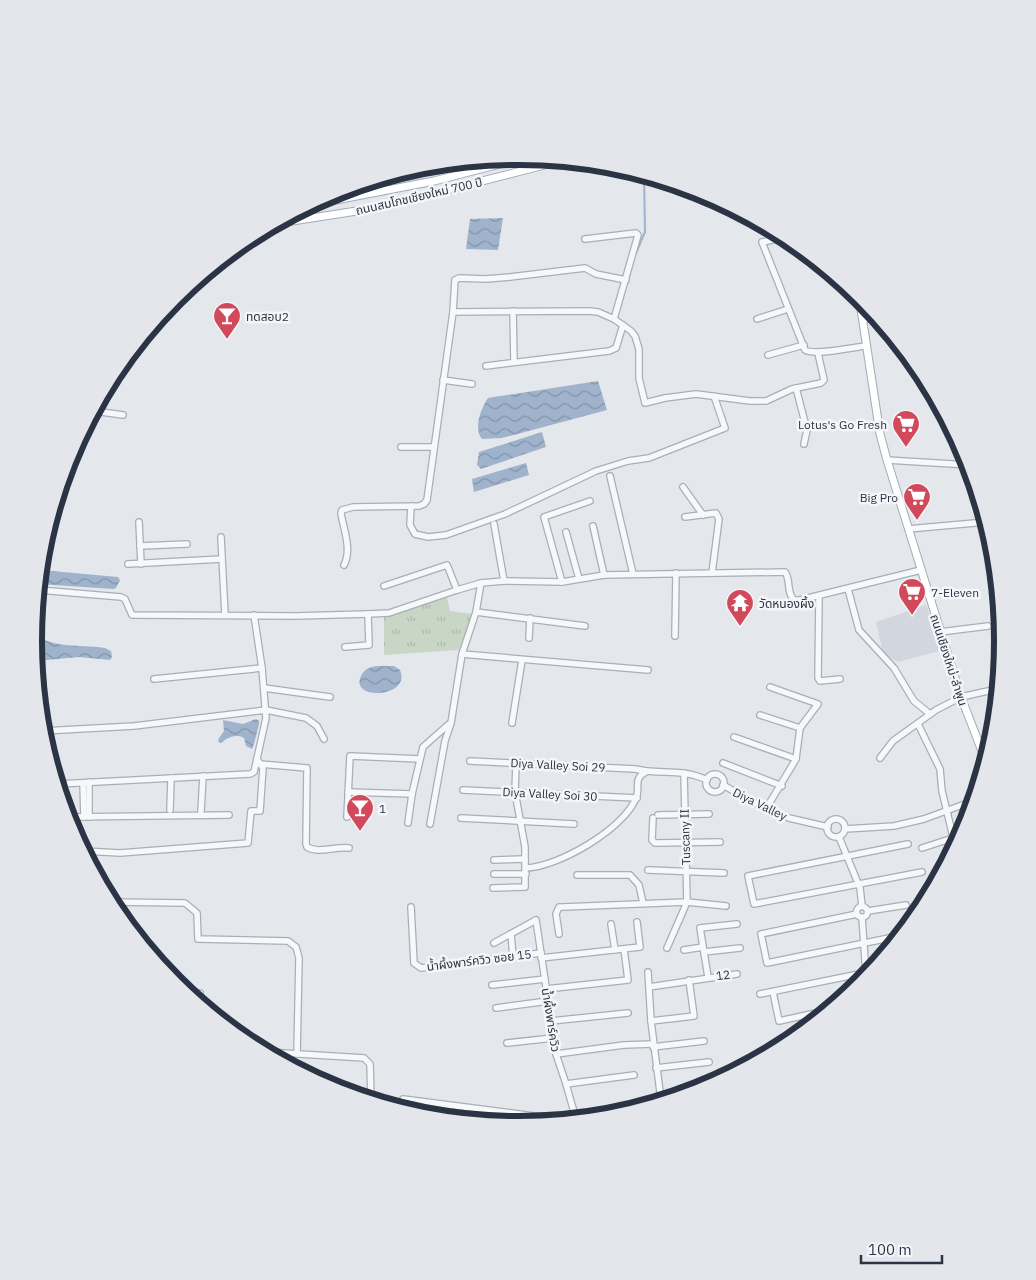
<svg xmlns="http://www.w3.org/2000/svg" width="1036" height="1280" font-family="'IBM Plex Sans','Noto Sans Thai',sans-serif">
  <defs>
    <pattern id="grass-tufts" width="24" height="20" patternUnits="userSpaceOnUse" patternTransform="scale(1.25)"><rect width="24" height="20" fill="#c9d6c5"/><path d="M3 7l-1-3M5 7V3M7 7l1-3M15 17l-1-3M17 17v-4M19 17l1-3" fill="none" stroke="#adb8ab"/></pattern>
    <pattern id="water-waves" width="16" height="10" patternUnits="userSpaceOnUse" patternTransform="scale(1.25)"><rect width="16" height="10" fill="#9fb4cc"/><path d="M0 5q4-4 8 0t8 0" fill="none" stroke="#8293a7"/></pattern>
  </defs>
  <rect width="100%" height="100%" fill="#e4e7ec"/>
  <path fill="#d2d6de" d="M926 605 943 650 898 662 883 653 876 622Z"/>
  <path fill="url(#grass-tufts)" d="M447 597 450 611 472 614 459 650 384 655V616Z"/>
  <g fill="url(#water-waves)">
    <path d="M503 218 498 250 466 249 470 219Z"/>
    <path d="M598 381 607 410 502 438 482 439C473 429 481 408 488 398Z"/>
    <path d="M542 432 546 447 481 469 477 465 479 452Z"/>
    <path d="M526 463 529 475 474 492 472 479Z"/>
    <path d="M41 570 118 577 120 580 116 588 113 589 39 584Z"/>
    <path d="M38 596 42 599 44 604 40 637C54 648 87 645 105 648L111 651 112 657 110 660 79 657 36 661 34 640Z"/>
    <path d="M377 666H394L400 670C412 698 349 701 361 676 364 669 370 667 377 666Z"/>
    <path d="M256 719 259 721V724L254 744 252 749 246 746 244 738C237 733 226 738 221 743L218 742 219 738 224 731 223 720 243 724Z"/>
  </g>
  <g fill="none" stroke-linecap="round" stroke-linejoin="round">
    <path stroke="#9fb4cc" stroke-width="2" d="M636 253 645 232 644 175"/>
    <defs>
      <g id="minor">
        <path d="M787 237 762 242 805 350C814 356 854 347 866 346"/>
        <path d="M585 239 636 233 638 235 614 319"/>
        <path d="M513 311 514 362"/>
        <path d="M453 312 589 311 598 312 614 319 631 331 635 336 639 349V378L645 403 665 398 696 394 750 401H766L792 389 821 383 824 380 818 353"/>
        <path d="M757 319 788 309"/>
        <path d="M862 319H878"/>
        <path d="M768 355 804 345"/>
        <path d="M486 366 609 351 616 348 623 325"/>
        <path d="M443 380 472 384"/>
        <path d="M796 388 807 430 804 444"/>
        <path d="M94 411 123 415"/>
        <path d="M401 447H434"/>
        <path d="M887 460 969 465"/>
        <path d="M610 476 633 574"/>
        <path d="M683 487 703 515"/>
        <path d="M411 506 410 525 415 534 428 537 446 535 505 514 596 471 628 461 649 458 725 428 714 396"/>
        <path d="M685 517 716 513 719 519 712 573"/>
        <path d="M139 522 141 564"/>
        <path d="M494 524 504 581"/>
        <path d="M593 526 604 575"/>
        <path d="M908 529 986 522"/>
        <path d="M566 532 579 579"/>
        <path d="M221 537 225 615"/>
        <path d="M140 546 187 544"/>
        <path d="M128 564 222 559"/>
        <path d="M344 565C352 550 344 530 341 514L342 510 353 507 419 506 424 504 427 500 453 312 455 280 459 278 486 279 510 277 585 268 596 274 626 280"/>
        <path d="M562 582 544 517 590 501"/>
        <path d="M384 586 447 565 457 590"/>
        <path d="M848 589 859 630 894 668 914 701 930 714"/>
        <path d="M39 590 121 597 125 599 132 615 295 616 368 614 389 613 457 590 481 583 504 581 562 582 604 575 785 572C791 580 786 592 794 600H800L921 570"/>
        <path d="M819 596 818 678 820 681 840 679"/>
        <path d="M476 612 585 626"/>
        <path d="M940 632 988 626"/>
        <path d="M675 636 676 573"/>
        <path d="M529 638 530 618"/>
        <path d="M345 647 369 645 368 614"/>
        <path d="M462 654 648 670"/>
        <path d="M154 679 262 668"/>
        <path d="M264 688 330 697"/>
        <path d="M760 715 800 728"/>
        <path d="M512 723 522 660"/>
        <path d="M918 724 940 769 942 791 955 845"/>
        <path d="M43 731 134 726 266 710 306 718 317 726 324 739"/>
        <path d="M734 737 796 759"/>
        <path d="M880 758 893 741 936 710 961 697 997 689"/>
        <path d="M470 761 635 769C659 775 682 768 707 780"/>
        <path d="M723 763 782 786"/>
        <path d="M260 764 307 768 306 844 307 847C319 854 336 846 349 848"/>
        <circle cx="715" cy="783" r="9"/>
        <path d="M89 782V817"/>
        <path d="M83 783 84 817"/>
        <path d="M58 784 250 774 254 772 266 718 262 668 254 615"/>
        <path d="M723 785 766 809 789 818 828 827"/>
        <path d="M463 790 637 798"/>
        <path d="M348 792 412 794"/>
        <path d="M766 809 796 759 800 728 818 704 770 687"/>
        <path d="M170 810 171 778"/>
        <path d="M201 811 203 776"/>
        <path d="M658 815 709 814"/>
        <path d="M68 817 229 815"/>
        <path d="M347 817 350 756 420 759"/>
        <path d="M461 818 574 824"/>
        <path d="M653 818 652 840 655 843 720 842"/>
        <circle cx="836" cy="828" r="9"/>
        <path d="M408 823 412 794 423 747 449 724"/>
        <path d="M430 824 445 741 451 723 462 654 476 612 481 583"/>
        <path d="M845 829 894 826 924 819 973 801"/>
        <path d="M839 837 860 888 862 906"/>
        <path d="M908 844 748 876 754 904 922 872"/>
        <path d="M922 848 953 838"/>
        <path d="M84 851 120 853 248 843 251 811H260L263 768 257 759"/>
        <path d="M494 860 525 859"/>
        <path d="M526 868C558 867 624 829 636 798 641 787 632 779 646 772"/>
        <path d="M648 870 724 873"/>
        <path d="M494 874H526"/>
        <path d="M577 875H630L639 885 643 903"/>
        <path d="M493 888 525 887V847L515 792 516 763"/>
        <path d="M929 892 932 888"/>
        <path d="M112 902 185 903 197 913 198 939 288 941 296 947 299 958 297 1054"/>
        <circle cx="862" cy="912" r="5.5"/>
        <path d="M411 907 414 963 421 968 541 953"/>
        <path d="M868 911 906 905"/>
        <path d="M857 914 761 934 767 963 899 936"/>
        <path d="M862 917 866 975"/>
        <path d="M611 924 615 950"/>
        <path d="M511 934 513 957"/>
        <path d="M559 934 556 914 559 907H563L687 902 726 906"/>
        <path d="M494 943 536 920 556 1054 566 1084 576 1119"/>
        <path d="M667 948 687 902 684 773"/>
        <path d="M684 950 703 947"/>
        <path d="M704 952 740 948"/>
        <path d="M541 958 640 947 637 922"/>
        <path d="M648 972 651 1021 661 1100"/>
        <path d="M708 977 700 928 737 924"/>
        <path d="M492 985 545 979"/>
        <path d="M649 987 737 974"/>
        <path d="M546 989 628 980 624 949"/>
        <path d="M773 992 779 1021 825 1011"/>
        <path d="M849 992 854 975"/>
        <path d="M760 994 869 972"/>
        <path d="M200 1002V993"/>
        <path d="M496 1008 548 1001"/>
        <path d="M551 1021 628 1013"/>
        <path d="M651 1021 694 1016 689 980"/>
        <path d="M507 1043 553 1038"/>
        <path d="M653 1047 704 1041"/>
        <path d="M267 1052 364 1058 370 1064 371 1099"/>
        <path d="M556 1054 624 1045 653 1044"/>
        <path d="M656 1068 709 1062"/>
        <path d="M566 1084 634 1075"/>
        <path d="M661 1096 688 1092"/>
        <path d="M403 1099 534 1116 575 1117 624 1111"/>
        <path d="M420 1114 422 1102"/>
      </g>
      <g id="major">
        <path d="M310 205 434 181 527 157"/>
        <path d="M273 224 376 208 564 160"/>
        <path d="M859 296 880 434 887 460 961 697 985 759"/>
      </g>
    </defs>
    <use href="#minor" stroke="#a9aeb7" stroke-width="8"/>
    <use href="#major" stroke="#a3abb8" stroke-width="9"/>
    <use href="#minor" stroke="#f7f8fa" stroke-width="5.5"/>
    <use href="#major" stroke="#fff" stroke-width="7"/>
  </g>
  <defs>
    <symbol id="bar-pin" viewBox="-11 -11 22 30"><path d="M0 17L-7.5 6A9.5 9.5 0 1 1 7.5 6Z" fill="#d1495b" stroke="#f4f6f9"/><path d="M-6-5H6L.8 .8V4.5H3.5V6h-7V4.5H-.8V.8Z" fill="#fff"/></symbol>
    <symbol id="supermarket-pin" viewBox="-11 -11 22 30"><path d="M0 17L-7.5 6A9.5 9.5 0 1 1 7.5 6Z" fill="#d1495b" stroke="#f4f6f9"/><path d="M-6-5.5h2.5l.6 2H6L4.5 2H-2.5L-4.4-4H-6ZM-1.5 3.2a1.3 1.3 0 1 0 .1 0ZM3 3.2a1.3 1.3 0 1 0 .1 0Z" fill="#fff"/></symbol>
    <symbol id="temple-pin" viewBox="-11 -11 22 30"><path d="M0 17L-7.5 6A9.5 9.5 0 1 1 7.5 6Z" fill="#d1495b" stroke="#f4f6f9"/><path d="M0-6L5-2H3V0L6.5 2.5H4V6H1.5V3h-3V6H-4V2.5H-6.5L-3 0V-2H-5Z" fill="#fff"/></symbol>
  </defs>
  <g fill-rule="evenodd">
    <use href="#bar-pin" x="211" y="300" width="32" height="43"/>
    <use href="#supermarket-pin" x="890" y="408" width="32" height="43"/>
    <use href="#supermarket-pin" x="901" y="481" width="32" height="43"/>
    <use href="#supermarket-pin" x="896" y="576" width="32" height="43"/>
    <use href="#temple-pin" x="724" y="587" width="32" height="43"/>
    <use href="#bar-pin" x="344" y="792" width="32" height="43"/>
  </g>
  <g text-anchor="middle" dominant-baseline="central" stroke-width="5" stroke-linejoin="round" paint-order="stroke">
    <g font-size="12" fill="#2b3445" stroke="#f4f6f9">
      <text transform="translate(419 196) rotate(-13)">ถนนสมโภชเชียงใหม่ 700 ปี</text>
      <text transform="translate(949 660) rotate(72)">ถนนเชียงใหม่-ลำพูน</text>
      <text transform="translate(558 765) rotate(3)">Diya Valley Soi 29</text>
      <text transform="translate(550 794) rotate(3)">Diya Valley Soi 30</text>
      <text transform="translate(760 804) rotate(26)">Diya Valley</text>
      <text transform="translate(685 837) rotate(-92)">Tuscany II</text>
      <text transform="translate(479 960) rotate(-7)">น้ำผึ้งพาร์ควิว ซอย 15</text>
      <text transform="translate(723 975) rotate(-7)">12</text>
      <text transform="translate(551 1020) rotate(81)">น้ำผึ้งพาร์ควิว</text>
    </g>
    <g font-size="12" fill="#2b3445" stroke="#f4f6f9" text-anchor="start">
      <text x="246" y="316">ทดสอบ2</text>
      <text x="887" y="424" text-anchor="end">Lotus's Go Fresh</text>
      <text x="898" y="497" text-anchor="end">Big Pro</text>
      <text x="931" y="592">7-Eleven</text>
      <text x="759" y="603">วัดหนองผึ้ง</text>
      <text x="379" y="808">1</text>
    </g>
  </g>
  <path d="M0 0H1036V1280H0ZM517 165H519A475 475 0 0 1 994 640V641A475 475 0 0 1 519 1116H517A475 475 0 0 1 42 641V640A475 475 0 0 1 517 165Z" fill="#e4e6eb" fill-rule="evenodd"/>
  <path fill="none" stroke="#2b3445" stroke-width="6" d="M517 165H519A475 475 0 0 1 994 640V641A475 475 0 0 1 519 1116H517A475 475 0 0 1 42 641V640A475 475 0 0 1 517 165Z"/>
  <path d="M861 1255v8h81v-8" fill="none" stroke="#2b3445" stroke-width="2.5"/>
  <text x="868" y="1255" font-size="15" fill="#2b3445" stroke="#f4f6f9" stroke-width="4" paint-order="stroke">100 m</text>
</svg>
